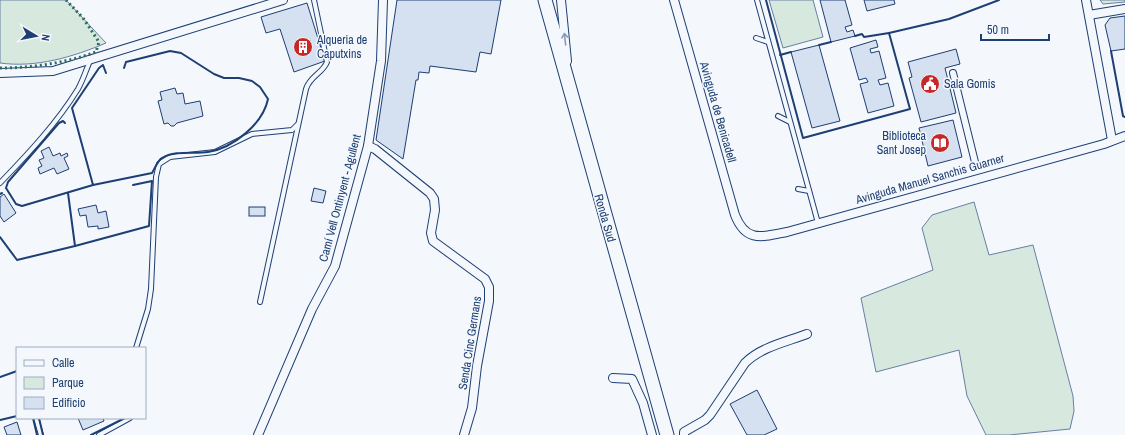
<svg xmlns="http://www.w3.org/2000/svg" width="1125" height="435" font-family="'Archivo Narrow',sans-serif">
  <rect width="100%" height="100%" fill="#f4f7fb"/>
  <g fill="#d7e8df" stroke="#687fa3">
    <path d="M0 0H66L106 43C73 57 36 68 0 63Z"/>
    <path d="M769 0H813L823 37 783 48Z"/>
    <path d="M1100 0H1125V2L1103 4Z"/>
    <path d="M974 202 989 255 1033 245 1073 396 1074 411 1070 429 1009 435H986L967 396 959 350 876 372 861 298 933 270 922 228 932 215Z"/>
  </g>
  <g fill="#d5e0f0" stroke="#1d3f73">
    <path d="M397 0H501L491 54 480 52 476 72 430 66 429 73 419 72 418 80H416L403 159 376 140Z"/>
    <path d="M820 0H845L852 25 845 27 847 32 853 30 855 36 831 42Z"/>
    <path d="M864 0H894L895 4 867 11Z"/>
    <path d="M307 3 325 61 294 72 280 29 266 33 261 17Z"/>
    <path d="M1125 16V49L1111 51 1105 25 1110 18Z"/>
    <path d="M876 40 878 47 870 49 871 53 879 51 886 78 878 80 880 85 888 83 894 106 868 113 860 84 868 82 866 78 859 80 850 48Z"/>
    <path d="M819 45 840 121 812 128 791 52Z"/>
    <path d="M956 49 960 64 945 68 956 113 921 122 909 78 912 77 908 62Z"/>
    <path d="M175 88 177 94 183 93 185 104 200 101 203 116 177 123 174 126H171L168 123 164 124 158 101 162 100 160 92Z"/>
    <path d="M953 120 962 157 928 166 919 128Z"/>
    <path d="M49 147 53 156 60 153 61 156 67 153 68 156 64 158 69 169 57 174 54 168 40 174 38 168 42 166 39 160 44 158 41 151Z"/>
    <path d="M314 188 326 191 323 203 311 201Z"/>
    <path d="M4 194 16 213 4 222 0 216V197Z"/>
    <path d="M96 205 98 213 106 211 109 227 98 229V226L88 227 86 215 80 216 78 209Z"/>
    <rect x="249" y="207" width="16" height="9"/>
    <path d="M757 390 777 429 764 435H747L730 404Z"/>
    <path d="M78 418H103L104 421 83 430Z"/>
    <path d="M17 422 21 435H7L4 427Z"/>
  </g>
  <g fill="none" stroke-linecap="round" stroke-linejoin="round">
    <defs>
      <g id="service">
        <path d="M757 0 818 223"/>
        <path d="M756 38 768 42"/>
        <path d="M778 116 790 122"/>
        <path d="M0 183C28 154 57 123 78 89 83 80 86 70 90 61"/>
        <path d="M798 189 809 191"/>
        <path d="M260 302 306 89C310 76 323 73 327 62L314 0"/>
        <path d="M136 348 148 309 151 289 156 177 159 164 170 157 215 152 252 134 292 130 298 124"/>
        <path d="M36 418 41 435"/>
        <path d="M99 435 130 418"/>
      </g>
      <path id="pedestrian" d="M953 73 975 162"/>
      <g id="minor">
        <path d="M561 0 567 61"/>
        <path d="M674 0 735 215C746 243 762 237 787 232L1104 144 1125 136"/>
        <path d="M1086 0 1112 140"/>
        <path d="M1089 15 1125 9"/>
        <path d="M0 73 53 71 283 0"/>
        <path d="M368 146 375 149 430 193 434 199 435 210 431 233 433 241 485 279 489 287V301L477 366 472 408 464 435"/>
        <path d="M613 378 632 379 643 403 652 435"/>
        <path d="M258 435 312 309 335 266 368 146 381 61 383 0"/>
        <path d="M684 435V432L705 420 710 415 745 363C761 347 786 342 807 334"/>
      </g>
      <path id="primary" d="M545 0 667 435"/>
    </defs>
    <use href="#service" stroke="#1d3f73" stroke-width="6"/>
    <use href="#pedestrian" stroke="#1d3f73" stroke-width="8"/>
    <use href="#minor" stroke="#1d3f73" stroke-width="10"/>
    <use href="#primary" stroke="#1d3f73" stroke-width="15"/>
    <use href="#service" stroke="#f4f7fb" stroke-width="4"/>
    <use href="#pedestrian" stroke="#f4f7fb" stroke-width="6"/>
    <use href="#minor" stroke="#f4f7fb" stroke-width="8"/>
    <use href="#primary" stroke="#f4f7fb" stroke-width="13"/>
    <path stroke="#2c6c60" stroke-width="3" stroke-dasharray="2 3" stroke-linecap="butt" d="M0 68C32 68 65 63 96 52L99 42 83 18 66 0"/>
    <g stroke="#1d3f73" stroke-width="2">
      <path d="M766 0 803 138 910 109 889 33 864 37 862 34 855 36"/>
      <path d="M889 33 949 19 999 0"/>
      <path d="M819 45 831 42"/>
      <path d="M1111 51 1123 116 1125 117"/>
      <path d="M780 55 791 52"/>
      <path d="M106 73 103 65 99 68 72 108 93 185 152 173C155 168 158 160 162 158 175 150 194 154 208 152 233 148 263 124 268 99L260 87 252 81 239 78H224L214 74 181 53 170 51 126 62 124 68"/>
      <path d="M65 123 63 121 59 123 8 182 6 188 16 204 22 206 93 185"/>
      <path d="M68 193 75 246 149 226 152 181 133 185"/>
      <path d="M0 194 2 193"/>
      <path d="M0 237 17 260 75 246"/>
      <path d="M0 377 17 371"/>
      <path d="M33 418 37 435"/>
      <path d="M39 418 43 435"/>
      <path d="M0 420 17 416"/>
      <path d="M91 435 125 418"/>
    </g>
  </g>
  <defs><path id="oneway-shaft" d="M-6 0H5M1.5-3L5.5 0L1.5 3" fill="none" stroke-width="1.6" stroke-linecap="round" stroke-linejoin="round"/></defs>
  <use stroke="#889bb7" href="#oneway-shaft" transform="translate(565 39) rotate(-96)"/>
  <defs>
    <symbol id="building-disc" viewBox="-11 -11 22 22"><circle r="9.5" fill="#c62828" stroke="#f4f7fb"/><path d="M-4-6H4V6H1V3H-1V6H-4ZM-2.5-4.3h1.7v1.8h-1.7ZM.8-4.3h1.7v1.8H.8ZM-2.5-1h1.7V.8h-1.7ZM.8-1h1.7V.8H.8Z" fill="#fff"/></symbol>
    <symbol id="civic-disc" viewBox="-11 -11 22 22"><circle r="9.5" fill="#c62828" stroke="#f4f7fb"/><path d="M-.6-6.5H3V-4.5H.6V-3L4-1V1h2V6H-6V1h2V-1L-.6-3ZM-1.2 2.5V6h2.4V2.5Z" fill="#fff"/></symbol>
    <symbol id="library-disc" viewBox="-11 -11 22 22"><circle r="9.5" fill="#c62828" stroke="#f4f7fb"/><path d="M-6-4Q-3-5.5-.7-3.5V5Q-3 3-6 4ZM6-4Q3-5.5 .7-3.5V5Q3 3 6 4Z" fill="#fff"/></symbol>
  </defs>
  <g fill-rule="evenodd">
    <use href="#building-disc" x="292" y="36" width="22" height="22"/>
    <use href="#civic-disc" x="919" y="73" width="22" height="22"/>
    <use href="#library-disc" x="929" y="132" width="22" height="22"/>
  </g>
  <g text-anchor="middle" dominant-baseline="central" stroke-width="3" stroke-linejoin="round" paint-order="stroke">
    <g font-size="12" fill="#1d3f73" stroke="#f4f7fb" text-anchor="start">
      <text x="317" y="40">Alqueria de<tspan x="317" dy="14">Caputxins</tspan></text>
      <text x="944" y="84">Sala Gomis</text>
      <text x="926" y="136" text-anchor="end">Biblioteca<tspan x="926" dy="14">Sant Josep</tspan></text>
    </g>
    <g font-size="12" fill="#1d3f73" stroke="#f4f7fb">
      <text transform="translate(718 112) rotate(74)">Avinguda de Benicadell</text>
      <text transform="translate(930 179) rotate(-16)">Avinguda Manuel Sanchis Guarner</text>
      <text transform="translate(340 198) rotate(-75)">Camí Vell Ontinyent - Agullent</text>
      <text transform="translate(605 218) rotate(74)">Ronda Sud</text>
      <text transform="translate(470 343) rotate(-81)">Senda Cinc Germans</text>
    </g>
  </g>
  <rect x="16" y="347" width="130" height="72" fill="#f4f7fb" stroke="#9eadc5"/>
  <rect x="24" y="360" width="20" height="6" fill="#f4f7fb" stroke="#9eadc5"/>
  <text x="52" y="367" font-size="12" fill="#1d3f73">Calle</text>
  <rect x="24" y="377" width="20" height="12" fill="#d7e8df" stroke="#9eadc5"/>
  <text x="52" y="387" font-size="12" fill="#1d3f73">Parque</text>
  <rect x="24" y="397" width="20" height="12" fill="#d5e0f0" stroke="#9eadc5"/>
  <text x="52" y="407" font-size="12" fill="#1d3f73">Edificio</text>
  <g transform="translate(36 36) rotate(100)" stroke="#f4f7fb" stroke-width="3" paint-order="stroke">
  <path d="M0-3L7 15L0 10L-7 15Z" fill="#1d3f73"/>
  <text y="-6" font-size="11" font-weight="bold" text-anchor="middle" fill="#1d3f73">N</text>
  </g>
  <path d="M981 34v6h68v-6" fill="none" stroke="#1d3f73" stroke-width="2"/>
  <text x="987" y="34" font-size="12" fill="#1d3f73" stroke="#f4f7fb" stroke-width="3" paint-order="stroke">50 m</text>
</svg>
